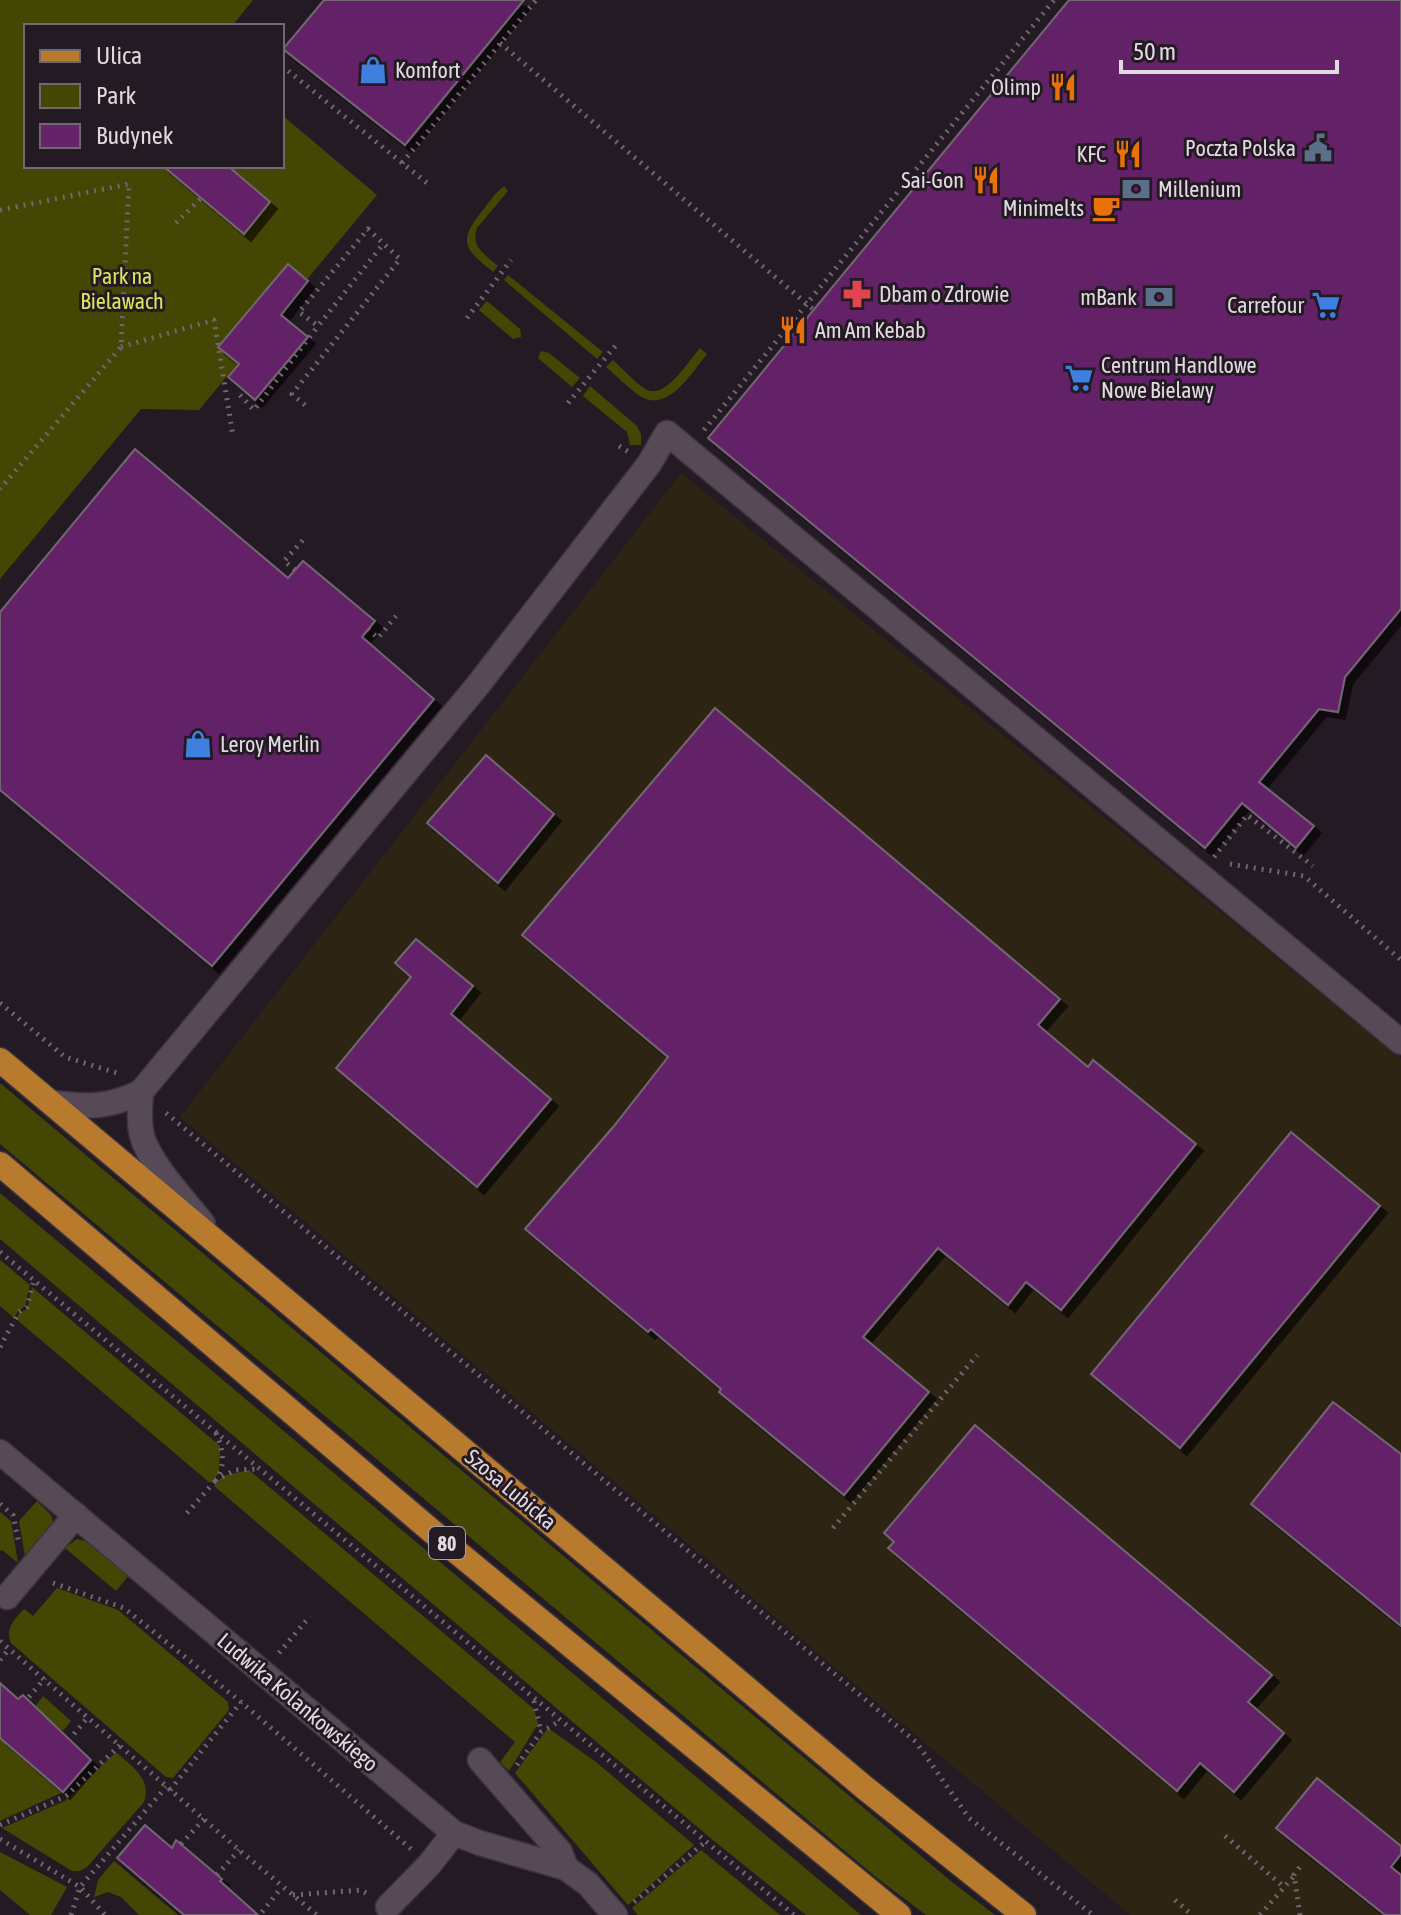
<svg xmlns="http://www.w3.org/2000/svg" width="1401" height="1915" font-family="'Asap Condensed',sans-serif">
  <defs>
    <filter id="shadow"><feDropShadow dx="7" dy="7" stdDeviation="0" flood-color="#0009"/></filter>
  </defs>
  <rect width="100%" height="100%" fill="#241a24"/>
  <path fill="#2d2414" d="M681 473 1401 1059V1915H1130L180 1117Z"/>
  <g fill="#444604">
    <path d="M0 0H253L232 26H26V166H282V115L377 195 199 410 141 409 0 579Z"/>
    <path d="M504 186 508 191 477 228C471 247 484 254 498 266L493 272C464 248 457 242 483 210 489 202 496 192 504 186Z"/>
    <path d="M508 275 603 352 597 359 504 280Z"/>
    <path d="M487 301 520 329 521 337 513 339 479 310Z"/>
    <path d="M700 348 707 354C692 372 668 414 640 396 628 388 617 376 606 367L613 360C623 369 635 383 647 390 666 399 689 360 700 348Z"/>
    <path d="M541 351 549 353 580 378 572 387 538 358Z"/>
    <path d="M590 386 637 426 641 434V445H630L627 432 583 396Z"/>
    <path d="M0 1083 952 1882 995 1915H926L877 1878 0 1144Z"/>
    <path d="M0 1193 861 1915H806L714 1841 0 1239Z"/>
    <path d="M0 1260 30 1285 25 1306 18 1311 14 1318 0 1306Z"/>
    <path d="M32 1287 220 1446 219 1473 210 1483 16 1319 19 1313 27 1309Z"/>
    <path d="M249 1470 534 1709 538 1724 509 1771 500 1762 515 1742 214 1486 223 1476Z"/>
    <path d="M37 1501 51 1515 55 1528 26 1562 19 1521Z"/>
    <path d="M0 1512 11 1521 18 1563 2 1550 0 1551Z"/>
    <path d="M77 1539 93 1543 130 1574 116 1591 65 1548Z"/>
    <path d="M57 1588 118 1610 228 1702 229 1710 173 1778 166 1777 11 1643C5 1628 14 1620 24 1609L33 1616Z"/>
    <path d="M43 1696 71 1721 63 1731 34 1708Z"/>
    <path d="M548 1728 596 1762 694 1845 628 1905 515 1773Z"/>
    <path d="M0 1738 63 1792 0 1821Z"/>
    <path d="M116 1752C132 1767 152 1778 144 1802L87 1867 80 1871H72L2 1828 65 1801Z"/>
    <path d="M701 1850 780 1915H638L632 1908Z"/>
    <path d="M0 1852 67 1887 51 1915H30L0 1890Z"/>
    <path d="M114 1861 178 1915H139L121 1897 108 1892 94 1897 98 1880Z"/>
  </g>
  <g fill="#642467" stroke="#736673" stroke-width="2" filter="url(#shadow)">
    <path d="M324 0H524L405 145 283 49Z"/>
    <path d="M1069 0H1401V609L1345 677 1338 712 1319 709 1259 782 1314 826 1296 848 1242 803 1205 848 708 438Z"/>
    <path d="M163 166H228L270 202 244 234Z"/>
    <path d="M288 264 308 281 281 315 308 337 255 400 228 377 239 364 218 347Z"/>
    <path d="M135 449 288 578 303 561 375 621 362 637 434 699 212 966 0 790V612Z"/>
    <path d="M715 708 1060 999 1038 1025 1088 1067 1093 1060 1196 1144 1061 1310 1026 1282 1008 1305 938 1248 863 1337 929 1392 844 1495 719 1392 721 1389 651 1329 648 1332 525 1229 614 1126 668 1057 522 935Z"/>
    <path d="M486 755 554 814 498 883 427 823Z"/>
    <path d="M416 939 473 986 451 1014 551 1099 477 1187 336 1068 411 977 395 963Z"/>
    <path d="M1291 1132 1380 1206 1180 1448 1091 1374Z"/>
    <path d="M1333 1402 1401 1454V1626L1251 1504Z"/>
    <path d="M975 1425 1272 1675 1248 1702 1284 1733 1234 1792 1200 1763 1177 1791 888 1548 894 1542 884 1533Z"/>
    <path d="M0 1683 18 1699 23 1695 91 1760 63 1792 0 1738Z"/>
    <path d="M1317 1778 1401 1846V1854L1391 1867 1401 1875V1915H1385L1276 1828Z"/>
    <path d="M145 1825 172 1848 176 1840 222 1879 220 1881 258 1915H184L117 1858Z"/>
  </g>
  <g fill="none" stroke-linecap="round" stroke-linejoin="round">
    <defs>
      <g id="minor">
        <path d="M141 1092C140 1108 138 1127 144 1142 157 1172 183 1198 203 1224"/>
        <path d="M53 1103C88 1107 108 1108 141 1092L478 685 649 464 667 433 1401 1042"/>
        <path d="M0 1452 454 1833 480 1843 566 1868 588 1884 615 1915"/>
        <path d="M7 1597 76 1515"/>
        <path d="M480 1760 560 1852 566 1868"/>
        <path d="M388 1907 429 1865 454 1833"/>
      </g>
      <g id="major">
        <path d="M0 1060 865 1788 1024 1915"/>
        <path d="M0 1164 441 1539 899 1915"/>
      </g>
    </defs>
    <use href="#minor" stroke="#3c343c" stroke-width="27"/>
    <use href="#major" stroke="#3c343c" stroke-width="27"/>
    <g stroke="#706770" stroke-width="5" stroke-dasharray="2 6" stroke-linecap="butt">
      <path d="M500 43 814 310"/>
      <path d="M282 66 427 183"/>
      <path d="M402 163 536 0"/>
      <path d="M0 210 129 184 121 347 0 489"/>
      <path d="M176 223 201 198"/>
      <path d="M467 318 511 260"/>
      <path d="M121 347 214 320 233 436"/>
      <path d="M240 395 254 410 318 326"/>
      <path d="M568 403 616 345"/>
      <path d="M305 405 292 394 400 259 368 229 299 312 318 326 384 243"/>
      <path d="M704 430 1054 0"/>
      <path d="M619 446 629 452"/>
      <path d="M295 570 284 561 304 539"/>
      <path d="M368 629 378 638 396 616"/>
      <path d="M1214 857 1247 815 1313 866"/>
      <path d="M1230 864 1304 876 1401 960"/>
      <path d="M0 1003 65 1057 117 1073"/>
      <path d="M166 1113 916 1742 969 1818 1093 1915"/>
      <path d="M0 1252 794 1915"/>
      <path d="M0 1347 19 1312 27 1307 34 1280"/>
      <path d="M216 1433C223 1450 226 1464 216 1480L235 1470 257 1469"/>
      <path d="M0 1504 13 1515 19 1544"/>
      <path d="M187 1513 216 1480"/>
      <path d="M833 1528 977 1355"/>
      <path d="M53 1583 124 1608 241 1702 411 1849"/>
      <path d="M0 1641 239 1850 317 1915"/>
      <path d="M279 1653 310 1616"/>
      <path d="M0 1660 9 1649"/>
      <path d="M29 1697 45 1678"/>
      <path d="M534 1701 541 1732"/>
      <path d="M74 1734 88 1717"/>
      <path d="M517 1765 541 1732 560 1721"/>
      <path d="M170 1790 241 1702"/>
      <path d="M0 1825 66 1796 120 1745"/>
      <path d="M1225 1836 1284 1887"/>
      <path d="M0 1839 80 1887 105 1915"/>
      <path d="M181 1844 204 1819"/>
      <path d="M217 1875 239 1850"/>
      <path d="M293 1895 361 1890 366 1893"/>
      <path d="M1175 1900 1192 1915"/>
      <path d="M634 1902 704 1843"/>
      <path d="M262 1912 282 1887"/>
      <path d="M71 1915 80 1887 166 1787"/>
      <path d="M1260 1915 1294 1876"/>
      <path d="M1300 1915 1294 1875 1302 1864"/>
    </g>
    <use href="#minor" stroke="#574a56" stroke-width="24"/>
    <use href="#major" stroke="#b87b2e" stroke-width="24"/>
  </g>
  <defs>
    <symbol id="shop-bare" viewBox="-9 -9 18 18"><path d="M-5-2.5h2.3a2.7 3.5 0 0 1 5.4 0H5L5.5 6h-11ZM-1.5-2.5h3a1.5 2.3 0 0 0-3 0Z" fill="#3f7fe0" stroke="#241a24" stroke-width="2.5" paint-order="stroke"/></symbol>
    <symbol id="restaurant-bare" viewBox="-9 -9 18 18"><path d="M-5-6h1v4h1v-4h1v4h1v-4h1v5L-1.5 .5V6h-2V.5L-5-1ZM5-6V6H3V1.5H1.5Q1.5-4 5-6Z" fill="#e8710a" stroke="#241a24" stroke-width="2.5" paint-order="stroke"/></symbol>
    <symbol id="civic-bare" viewBox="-9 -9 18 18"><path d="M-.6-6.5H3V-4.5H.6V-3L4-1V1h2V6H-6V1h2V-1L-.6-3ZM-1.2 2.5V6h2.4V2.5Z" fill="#5c6f8a" stroke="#241a24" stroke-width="2.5" paint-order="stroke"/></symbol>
    <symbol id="bank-bare" viewBox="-9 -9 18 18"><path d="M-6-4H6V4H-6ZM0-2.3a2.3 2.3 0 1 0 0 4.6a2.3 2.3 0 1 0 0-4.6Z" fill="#5c6f8a" stroke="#241a24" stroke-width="2.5" paint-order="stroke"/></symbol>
    <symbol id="cafe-bare" viewBox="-9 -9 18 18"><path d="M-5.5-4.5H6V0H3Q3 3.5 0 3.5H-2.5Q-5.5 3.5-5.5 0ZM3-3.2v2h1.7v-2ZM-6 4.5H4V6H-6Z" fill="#e8710a" stroke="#241a24" stroke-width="2.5" paint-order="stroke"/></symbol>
    <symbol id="pharmacy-bare" viewBox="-9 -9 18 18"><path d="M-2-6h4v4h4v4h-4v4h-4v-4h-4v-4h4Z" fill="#e0444e" stroke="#241a24" stroke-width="2.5" paint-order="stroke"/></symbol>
    <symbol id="supermarket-bare" viewBox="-9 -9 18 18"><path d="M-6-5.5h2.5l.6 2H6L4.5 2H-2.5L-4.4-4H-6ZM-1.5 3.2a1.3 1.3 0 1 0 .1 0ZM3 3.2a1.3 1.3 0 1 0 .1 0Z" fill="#3f7fe0" stroke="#241a24" stroke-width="2.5" paint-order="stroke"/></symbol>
  </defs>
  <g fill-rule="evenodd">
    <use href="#shop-bare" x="353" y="50" width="40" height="40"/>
    <use href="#restaurant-bare" x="1043" y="67" width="40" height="40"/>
    <use href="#civic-bare" x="1298" y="128" width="40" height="40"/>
    <use href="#restaurant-bare" x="1108" y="134" width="40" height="40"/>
    <use href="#restaurant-bare" x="966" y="160" width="40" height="40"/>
    <use href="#bank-bare" x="1116" y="169" width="40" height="40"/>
    <use href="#cafe-bare" x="1086" y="188" width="40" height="40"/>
    <use href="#pharmacy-bare" x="837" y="274" width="40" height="40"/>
    <use href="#bank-bare" x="1139" y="277" width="40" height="40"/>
    <use href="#supermarket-bare" x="1306" y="285" width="40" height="40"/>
    <use href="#restaurant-bare" x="773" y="310" width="40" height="40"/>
    <use href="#supermarket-bare" x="1059" y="358" width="40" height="40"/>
    <use href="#shop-bare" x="178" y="724" width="40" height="40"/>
  </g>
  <g text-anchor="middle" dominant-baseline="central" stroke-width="6" stroke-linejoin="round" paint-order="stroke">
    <rect fill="#241a24" stroke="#a8a0a8" stroke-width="2" x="429" y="1527" width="36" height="32" rx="6"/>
    <g font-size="20" font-weight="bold" fill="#e1dae1">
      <text x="447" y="1543">80</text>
    </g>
    <g font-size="22" fill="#e1dae1" stroke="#241a24" text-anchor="end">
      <text x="395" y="70" text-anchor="start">Komfort</text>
      <text x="1041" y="87">Olimp</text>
      <text x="1296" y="148">Poczta Polska</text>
      <text x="1106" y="154">KFC</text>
      <text x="964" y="180">Sai-Gon</text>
      <text x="1158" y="189" text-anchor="start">Millenium</text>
      <text x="1084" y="208">Minimelts</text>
      <text x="879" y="294" text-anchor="start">Dbam o Zdrowie</text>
      <text x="1137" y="297">mBank</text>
      <text x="1304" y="305">Carrefour</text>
      <text x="815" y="330" text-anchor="start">Am Am Kebab</text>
      <text x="1101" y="365" text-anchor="start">Centrum Handlowe<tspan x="1101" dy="25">Nowe Bielawy</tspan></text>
      <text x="220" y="744" text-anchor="start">Leroy Merlin</text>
    </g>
    <g font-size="22" fill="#dee55b" stroke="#241a24">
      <text x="122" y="276">Park na<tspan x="122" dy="25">Bielawach</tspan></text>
    </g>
    <g font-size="22" fill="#e1dae1" stroke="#241a24">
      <text transform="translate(511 1489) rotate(40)">Szosa Lubicka</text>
      <text transform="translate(298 1702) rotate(40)">Ludwika Kolankowskiego</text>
    </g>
  </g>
  <rect x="24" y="24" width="260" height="144" fill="#241a24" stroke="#706770" stroke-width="2"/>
  <rect x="40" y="50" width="40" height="12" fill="#b87b2e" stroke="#706770" stroke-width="2"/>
  <text x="96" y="64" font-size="24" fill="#e1dae1">Ulica</text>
  <rect x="40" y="84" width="40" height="24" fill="#444604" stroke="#706770" stroke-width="2"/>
  <text x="96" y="104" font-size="24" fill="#e1dae1">Park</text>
  <rect x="40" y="124" width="40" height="24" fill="#642467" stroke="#706770" stroke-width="2"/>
  <text x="96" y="144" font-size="24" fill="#e1dae1">Budynek</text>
  <path d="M1121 60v12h216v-12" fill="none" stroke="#e1dae1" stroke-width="4"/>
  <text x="1133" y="60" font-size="24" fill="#e1dae1" stroke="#241a24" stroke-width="6" paint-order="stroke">50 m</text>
</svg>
